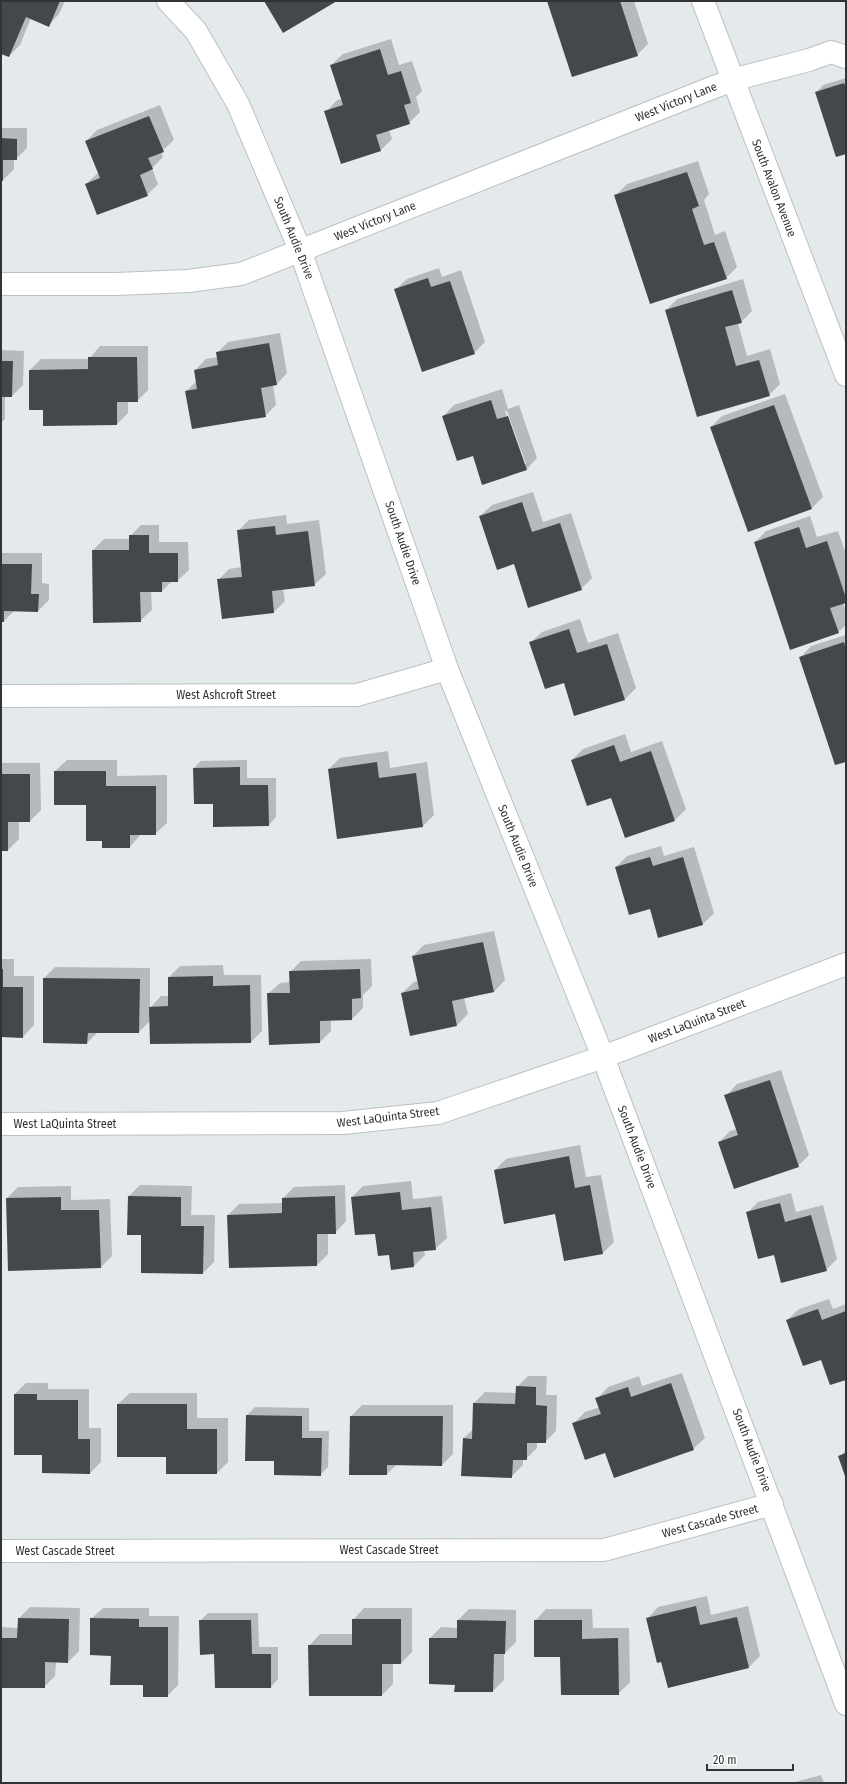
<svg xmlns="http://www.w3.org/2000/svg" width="847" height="1784" font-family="'Fira Sans Condensed',sans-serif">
  <rect width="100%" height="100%" fill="#e4e9ec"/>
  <g fill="#0003" fill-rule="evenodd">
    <path d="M1 1H65L59 14 48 26 31 18 20 45 9 56 1 52Z"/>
    <path d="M549 1H634L648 44 637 55Z"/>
    <path d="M391 39 399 65 412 61 422 91 416 97 420 112 409 123 389 130 392 139 381 150 342 163 326 112 337 100 342 99 331 65 343 54Z"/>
    <path d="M846 78V153L816 93 823 85Z"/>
    <path d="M160 105 174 140 161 152 163 157 152 168 158 184 147 195 86 184 99 172 86 141 97 130Z"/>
    <path d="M1 128H27V148L16 159H14V169L3 180H1Z"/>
    <path d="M698 161 709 194 704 200 715 235 725 231 737 267 726 278 615 196 627 184Z"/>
    <path d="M439 268 442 277 461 270 485 342 474 353 395 290 407 279Z"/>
    <path d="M743 279 752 311 741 322 738 323 747 356 770 349 780 384 769 395 666 310 677 299Z"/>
    <path d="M280 333 287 373 276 385H273L276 405 265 416 186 391 197 381 195 370 206 359 218 357 217 353 228 342Z"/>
    <path d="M100 346H148V390L137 401H128V413L117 424 44 409 30 370 41 359H89Z"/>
    <path d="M1 350 24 351 23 385 12 396H5V419L1 423Z"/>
    <path d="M502 389 508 409 519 405 537 458 526 470 473 455 443 416 454 405ZM505 411H507L526 464H523Z"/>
    <path d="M785 394 823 497 812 508 711 427 722 416Z"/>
    <path d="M533 492 543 522 571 513 592 578 581 589 515 563 480 516 492 505Z"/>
    <path d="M286 515 287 524 319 520 326 574 314 585 283 589 285 601 274 612 218 580 229 569 242 567 238 531 249 520Z"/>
    <path d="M810 516 817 537 838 531 846 554V602L843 603 846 611V625L838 632 755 542 766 531Z"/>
    <path d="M141 525H159V542H188L189 570 177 581H172L162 591H151L152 610 140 621 93 550 104 539H130V536Z"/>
    <path d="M1 553H42V583L49 584V600L38 611 15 610 4 621H1Z"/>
    <path d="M580 619 588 643 618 633 636 688 625 699 575 715 564 682 530 643 542 632Z"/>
    <path d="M846 635V761L800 658 811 646Z"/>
    <path d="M625 734 631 752 662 741 686 809 675 820 625 837 612 797 572 760 583 749Z"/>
    <path d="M388 751 390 768 427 762 434 815 423 826 329 769 340 758Z"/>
    <path d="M67 760H117V776L167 775V823L155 834H141L130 847 103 840 87 804 55 771Z"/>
    <path d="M247 760V778H276V817L269 825 213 803 194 768 201 761Z"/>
    <path d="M1 763H40L41 810 30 821H19V839L8 850H1Z"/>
    <path d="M661 846 664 856 694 847 714 913 703 924 650 908 616 867 627 856Z"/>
    <path d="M494 931 505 980 494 992 464 998 468 1014 457 1025 402 993 414 982 418 981 413 956 424 945Z"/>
    <path d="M1 959H14V976H34V1025L23 1037 1 1036Z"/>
    <path d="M371 959 372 986 363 995V1008L352 1019 331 1020V1031L320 1042 268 994 280 983 290 982V972L301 961Z"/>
    <path d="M223 965 224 975H261L262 1031 251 1042 150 1021 139 1032H98L87 1043 44 978 55 967 150 968V1008L161 996H169V977L180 966Z"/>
    <path d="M781 1070 809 1155 798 1166 719 1142 730 1131 737 1129 726 1096 737 1084Z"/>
    <path d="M580 1145 586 1177 601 1175 614 1242 603 1253 556 1213 495 1170 506 1159Z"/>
    <path d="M411 1181 413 1199 442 1196 447 1238 435 1249 424 1250 425 1255 414 1266 390 1254 352 1197 363 1186Z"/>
    <path d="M140 1185 192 1186 191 1215H215L214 1262 203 1273 142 1234 129 1196Z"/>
    <path d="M345 1185 346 1221 335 1233H328V1254L317 1265 228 1215 239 1204 283 1203V1198L294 1187Z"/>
    <path d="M71 1186V1200L110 1199 112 1256 101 1267 7 1198 18 1187Z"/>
    <path d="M791 1193 796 1212 823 1205 837 1259 826 1270 775 1253 747 1213 758 1202Z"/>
    <path d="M829 1299 833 1309 846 1304V1379L822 1359 787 1320 799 1309Z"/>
    <path d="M682 1373 705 1438 693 1449 606 1452 573 1424 585 1412 600 1407 597 1399 608 1387 639 1376 642 1386Z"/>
    <path d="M528 1376H547L546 1395H557L556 1431 545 1442H537V1448L526 1459H523V1465L512 1476 463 1439 473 1429 474 1403 485 1392 516 1393 517 1387Z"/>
    <path d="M26 1383H48V1389H89V1428H101V1462L90 1473 43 1472V1454L15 1394Z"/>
    <path d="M130 1393H197V1418H228V1462L217 1473 167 1456 118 1404Z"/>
    <path d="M362 1405H453V1454L442 1465 397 1464 387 1474H350L351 1416Z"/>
    <path d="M255 1407 309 1408V1431H329L328 1467 320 1475 275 1460H246L247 1415Z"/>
    <path d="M846 1450V1477L839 1457Z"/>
    <path d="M707 1596 711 1615 748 1606 760 1656 749 1667 662 1661 647 1619 658 1607Z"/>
    <path d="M30 1607 80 1608 79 1651 68 1662H56L55 1676 44 1687H1V1627L19 1628V1618Z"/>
    <path d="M103 1608H149V1616H179L178 1685 167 1696 144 1684 112 1655 91 1619Z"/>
    <path d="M364 1608H412V1652L401 1663H393V1684L382 1695H310L309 1646 320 1634H353V1620Z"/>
    <path d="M469 1609 516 1610V1642L504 1654V1680L493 1691 430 1638 441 1627 458 1628V1620Z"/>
    <path d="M546 1609H592L593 1628H629L630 1682 618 1694 561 1656 535 1621Z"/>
    <path d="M208 1613H258L259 1647H278V1679L271 1687 215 1653 200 1621Z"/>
    <path d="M821 1775 824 1783H792Z"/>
  </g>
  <g fill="#45484b">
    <path d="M1 1H60L49 27 26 17 9 57 1 54Z"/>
    <path d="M264 1H337L283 33Z"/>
    <path d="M547 1H620L638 56 572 77Z"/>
    <path d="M380 49 388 75 401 71 411 103 404 105 410 124 376 135 381 151 341 164 324 111 343 105 330 65Z"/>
    <path d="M844 83 846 89V154L836 157 815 92Z"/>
    <path d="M149 116 164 152 148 158 153 169 140 175 148 196 97 215 85 184 100 178 85 141Z"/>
    <path d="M1 138 17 139V160H3V181H1Z"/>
    <path d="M687 172 699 206 692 209 704 245 714 242 727 279 650 304 614 195Z"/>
    <path d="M428 278 431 287 450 281 475 354 422 372 394 289Z"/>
    <path d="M732 290 742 323 725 327 736 366 759 360 770 396 697 417 665 310Z"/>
    <path d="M269 343 277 385 261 388 266 417 192 429 185 391 197 389 194 370 218 365 216 352Z"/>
    <path d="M88 357H137L138 402H117V425L43 426V410H29V370L88 369Z"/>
    <path d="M1 361H13L12 397H1Z"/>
    <path d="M491 400 497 419 508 416 527 470 482 485 473 456 457 461 442 416Z"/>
    <path d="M774 405 812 509 748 532 710 427Z"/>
    <path d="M522 502 532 532 560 523 582 590 528 608 514 564 497 570 479 516Z"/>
    <path d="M275 526 276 535 308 531 315 586 272 591 274 613 222 619 217 579 242 577 237 530Z"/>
    <path d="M799 527 806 548 827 541 846 598V603L830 608 839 633 790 650 754 542Z"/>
    <path d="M129 535H149V553H178V582H162V592H140L141 622 93 623 92 550H129Z"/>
    <path d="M1 564H32L31 594H39L38 612 4 611V622H1Z"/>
    <path d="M569 629 577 653 607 644 625 700 574 716 564 683 545 689 529 642Z"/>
    <path d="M844 642 846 650V762L835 765 799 657Z"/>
    <path d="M614 745 620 762 651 751 675 821 625 838 611 798 587 806 571 760Z"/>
    <path d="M377 762 379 778 416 773 423 827 337 839 328 769Z"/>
    <path d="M240 767V785H268L269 826 213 827V804H194L193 768Z"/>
    <path d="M54 771H106V786H156V835H130V848H102V841H86V805H54Z"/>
    <path d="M1 774H30V822H8V851H1Z"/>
    <path d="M650 857 653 866 683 857 703 925 658 938 650 909 629 915 615 867Z"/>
    <path d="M483 942 494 992 452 1001 457 1026 410 1036 401 993 419 989 412 956Z"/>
    <path d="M1 969H3V987H23V1038L1 1037Z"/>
    <path d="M360 969 361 998 352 999V1020L320 1021V1043L269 1045 267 993H290L289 971Z"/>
    <path d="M213 976V986L250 985 251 1043 150 1044 149 1007 168 1006V977Z"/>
    <path d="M43 978 140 979 139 1033H88L87 1044 43 1043Z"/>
    <path d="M770 1080 799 1167 734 1189 718 1142 738 1135 724 1095Z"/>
    <path d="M569 1156 575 1188 590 1185 603 1254 564 1261 555 1214 504 1224 494 1170Z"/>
    <path d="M400 1192 402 1210 431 1207 436 1250 413 1252 414 1267 391 1270 389 1255 378 1256 375 1234 355 1235 351 1197Z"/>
    <path d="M128 1196 181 1197V1226H204L203 1274 141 1273V1235H127Z"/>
    <path d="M335 1196 336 1234H317V1266L229 1268 227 1215 282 1213V1198Z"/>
    <path d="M61 1197V1210H99L101 1268 8 1271 6 1198Z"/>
    <path d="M780 1203 785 1222 811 1215 827 1271 781 1283 774 1255 758 1259 746 1212Z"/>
    <path d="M818 1309 822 1320 846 1311V1380L830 1385 821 1360 803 1366 786 1320Z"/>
    <path d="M671 1383 694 1450 614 1478 605 1453 585 1460 572 1423 601 1414 595 1398 628 1387 631 1397Z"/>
    <path d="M516 1386 536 1387V1405L547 1406 546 1443H527V1460H513L512 1478 461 1476 463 1438 472 1439 473 1403 515 1404Z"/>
    <path d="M14 1394H37V1400H78V1439H90V1474L42 1473V1455H14Z"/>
    <path d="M117 1404H187V1429H217V1474H166V1457H117Z"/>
    <path d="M246 1415 302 1416V1438H322L321 1476 274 1475V1461H245Z"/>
    <path d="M350 1416H443L442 1466 387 1465V1475H349Z"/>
    <path d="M846 1453V1479L838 1456Z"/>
    <path d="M696 1606 700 1625 737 1617 749 1668 668 1688 661 1662 657 1663 646 1618Z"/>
    <path d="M18 1618 69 1619 68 1663 45 1662V1688H1V1638H17Z"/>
    <path d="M90 1618 139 1619V1627H168V1697H143V1685H110L111 1656 90 1655Z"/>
    <path d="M352 1619H401V1664H382V1696H309L308 1645H352Z"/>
    <path d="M199 1620H251L252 1654H271V1688H215L214 1654 200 1655Z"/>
    <path d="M457 1620 506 1621 505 1654H494L493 1692H454L455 1685 429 1684V1638H457Z"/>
    <path d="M534 1620H582V1639L618 1638 619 1695H561L560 1657H534Z"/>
  </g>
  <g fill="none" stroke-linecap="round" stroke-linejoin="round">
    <defs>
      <g id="minor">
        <path d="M168 1 196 31 238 104 300 250 447 669 603 1057 846 1704"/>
        <path d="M703 1 846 375"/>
        <path d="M1 284H116L188 281 241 274 732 80 809 60 831 52 846 57"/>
        <path d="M1 696 357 695 447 669"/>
        <path d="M1 1124 343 1123 438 1113 603 1057 846 964"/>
        <path d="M1 1551 604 1550 772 1504"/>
      </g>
    </defs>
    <use href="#minor" stroke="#bcc0c3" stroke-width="24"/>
    <use href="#minor" stroke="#fff" stroke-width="22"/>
  </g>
  <g text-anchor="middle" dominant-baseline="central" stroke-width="4" stroke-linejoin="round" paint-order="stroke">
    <g font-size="12" fill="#313334" stroke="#fff">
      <text transform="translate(676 102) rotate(-22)">West Victory Lane</text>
      <text transform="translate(774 188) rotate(69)">South Avalon Avenue</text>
      <text transform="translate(375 221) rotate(-22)">West Victory Lane</text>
      <text transform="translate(294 238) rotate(68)">South Audie Drive</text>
      <text transform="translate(403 543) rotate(71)">South Audie Drive</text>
      <text x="226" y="695">West Ashcroft Street</text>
      <text transform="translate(518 846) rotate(68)">South Audie Drive</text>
      <text transform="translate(697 1021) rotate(-21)">West LaQuinta Street</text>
      <text transform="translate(388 1117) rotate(-7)">West LaQuinta Street</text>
      <text x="65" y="1124">West LaQuinta Street</text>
      <text transform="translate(637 1147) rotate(69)">South Audie Drive</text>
      <text transform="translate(752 1450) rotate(69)">South Audie Drive</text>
      <text transform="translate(710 1521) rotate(-15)">West Cascade Street</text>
      <text x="389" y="1550">West Cascade Street</text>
      <text x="65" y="1551">West Cascade Street</text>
    </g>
  </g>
  <rect width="847" height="1784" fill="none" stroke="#313334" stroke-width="4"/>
  <path d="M707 1764v6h86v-6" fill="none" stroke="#313334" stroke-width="2"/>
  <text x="713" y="1764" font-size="12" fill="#313334" stroke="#ffffff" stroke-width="3" paint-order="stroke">20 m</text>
</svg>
